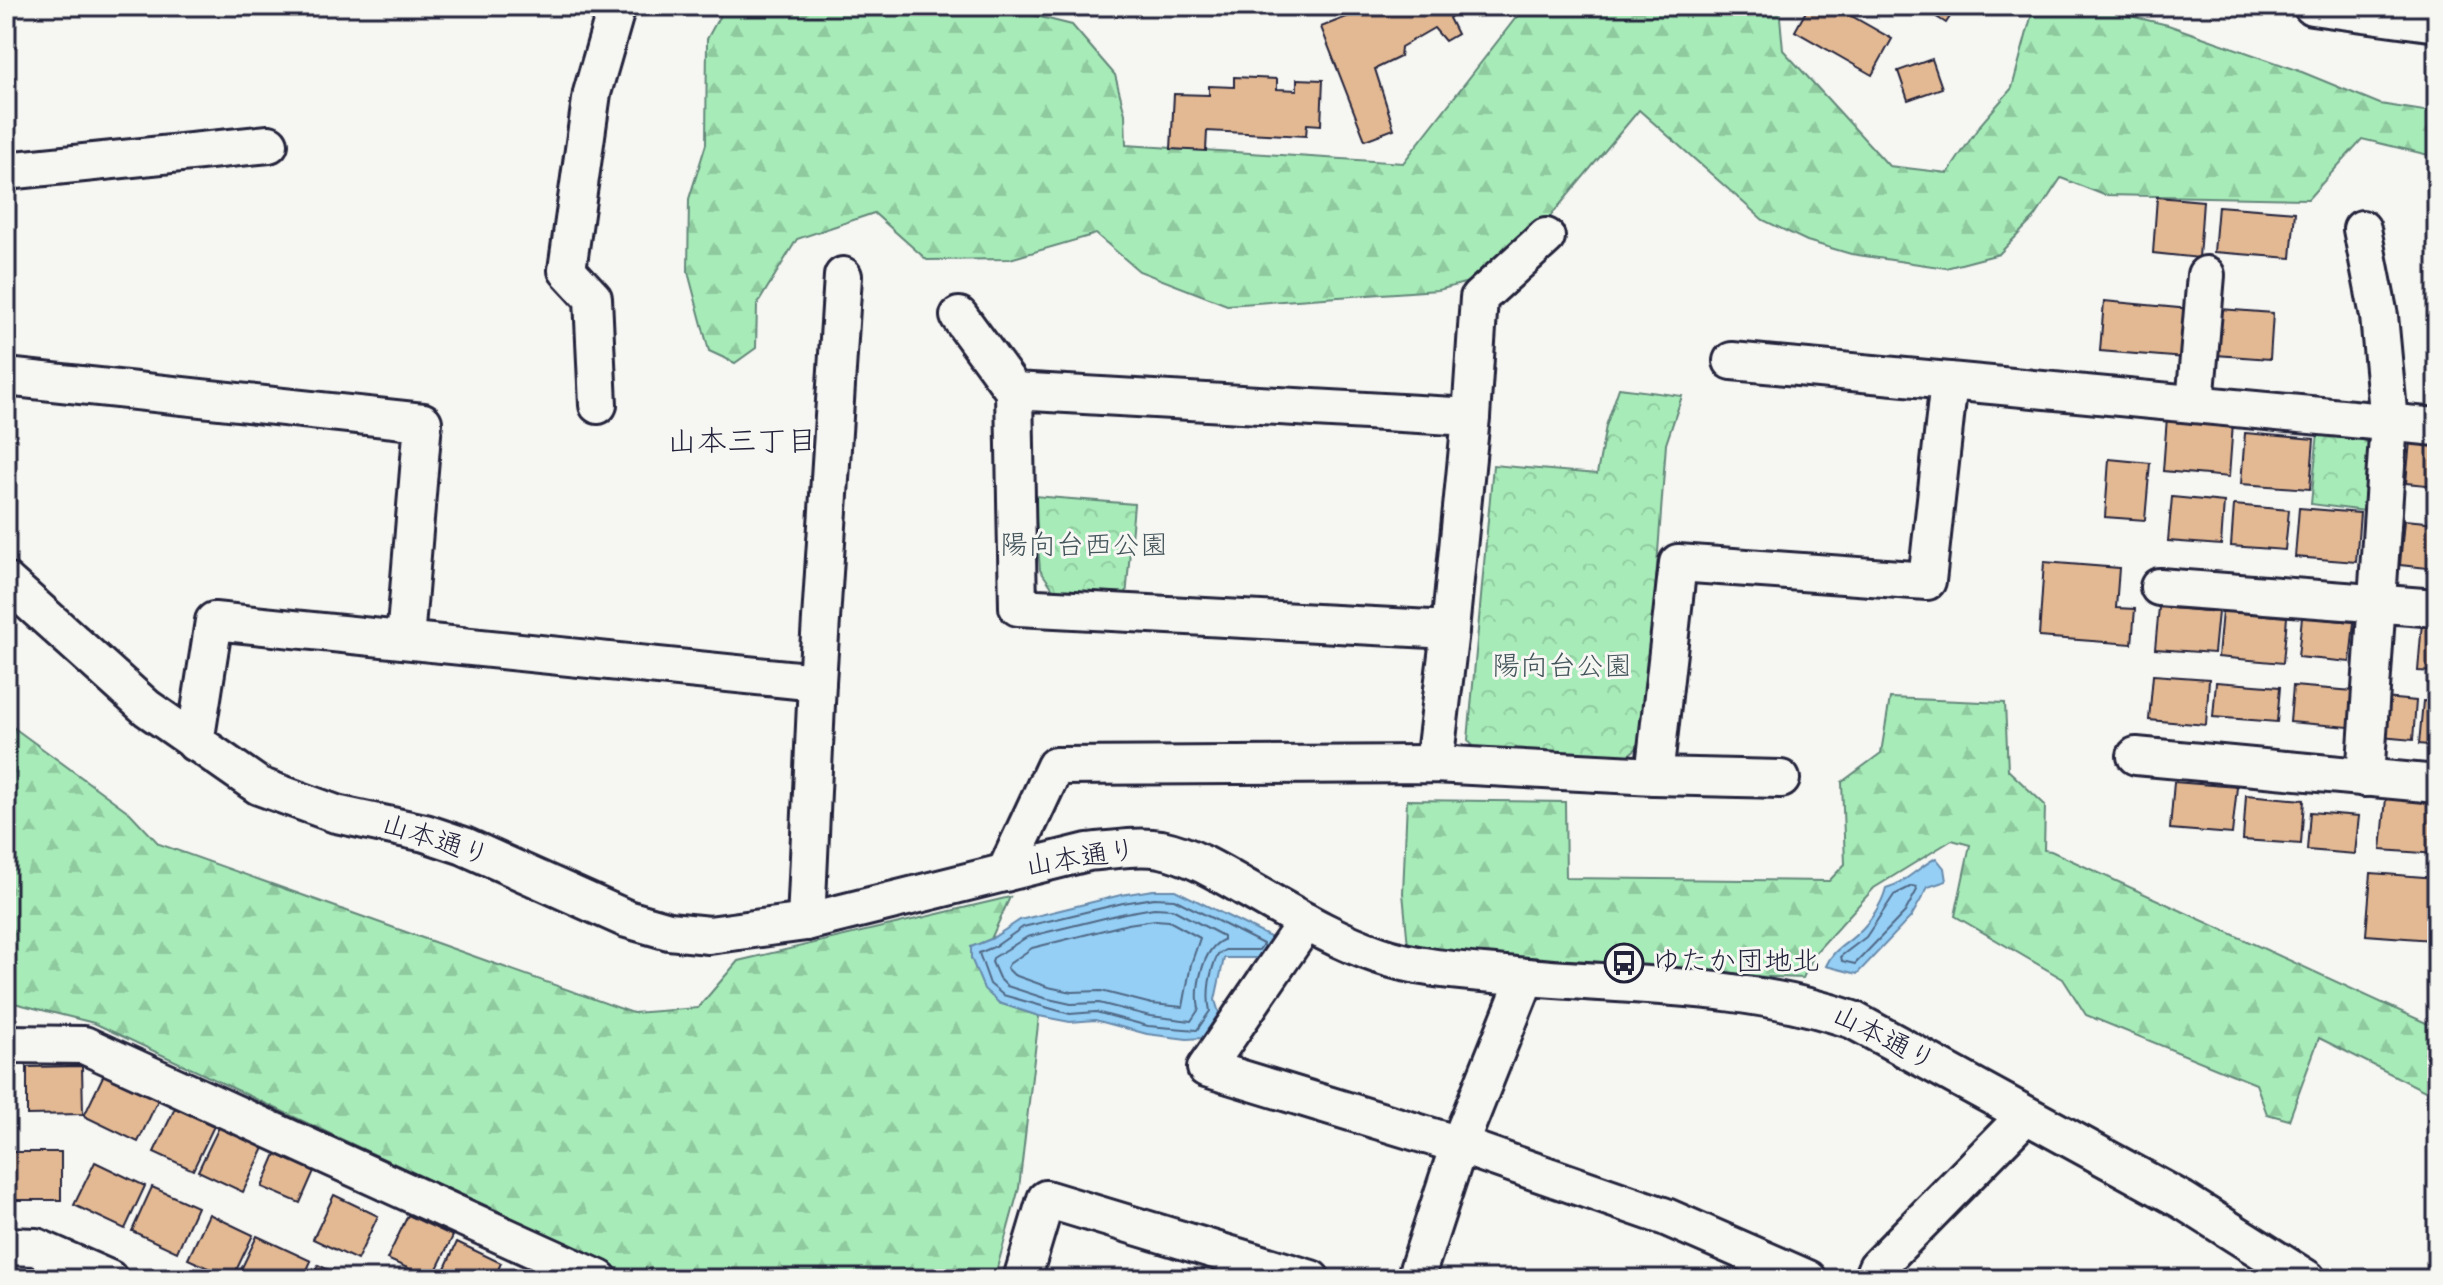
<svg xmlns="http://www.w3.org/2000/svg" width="2443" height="1285" font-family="'Indie Flower','Klee One',sans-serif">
  <defs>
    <pattern id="forest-firs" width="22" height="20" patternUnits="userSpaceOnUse" patternTransform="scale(2)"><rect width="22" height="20" fill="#a7ecb8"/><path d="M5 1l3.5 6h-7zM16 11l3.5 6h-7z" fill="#8fca9f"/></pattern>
    <pattern id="park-crowns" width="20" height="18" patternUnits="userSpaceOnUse" patternTransform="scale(2)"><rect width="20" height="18" fill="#a7ecb8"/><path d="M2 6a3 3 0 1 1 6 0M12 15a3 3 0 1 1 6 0" fill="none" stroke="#8fca9f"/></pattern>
  </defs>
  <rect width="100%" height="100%" fill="#f6f6f2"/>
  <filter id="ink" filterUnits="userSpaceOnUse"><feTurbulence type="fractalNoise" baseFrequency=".0125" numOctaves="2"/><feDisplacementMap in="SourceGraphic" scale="16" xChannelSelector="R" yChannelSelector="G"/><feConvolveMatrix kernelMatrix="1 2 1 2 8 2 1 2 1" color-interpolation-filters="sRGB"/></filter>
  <g filter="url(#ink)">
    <g fill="url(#forest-firs)" stroke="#64877a" stroke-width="2">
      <path d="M725 6H996L1072 25 1115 75 1125 114 1126 145 1403 163 1525 6H1779L1783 50 1889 166 1948 173 1980 125 2012 88 2034 6H2088L2168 25 2297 70 2380 104 2437 113V157L2362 139 2308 199 2104 195 2061 178 2035 217 1999 254 1946 268 1851 254 1807 241 1763 220 1639 110 1503 273 1438 290 1227 305 1139 271 1096 234 1010 259 927 260 874 213 797 239 757 305 756 348 735 363 709 351 688 272 689 199 706 144 707 39Z"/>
      <path d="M1890 698 2005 703 2008 770 2045 805 2044 850 2051 851 2437 1028V1097L2319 1038 2289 1120 2267 1114 2256 1084 2086 1015 2063 979 1955 916 1970 845 1952 840 1874 888 1815 953 1803 978 1716 975 1537 958 1454 955 1408 946 1403 893 1407 800 1565 802 1566 878 1829 881 1845 864 1842 782 1881 753Z"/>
      <path d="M6 722 130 813 159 844 633 1013 698 1008 738 961 1010 897 991 939 971 947 999 1003 1039 1016 1019 1188 994 1279H640L94 1023 6 1001Z"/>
    </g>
    <g fill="url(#park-crowns)" stroke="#64877a" stroke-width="2">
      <path d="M1619 388 1682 396 1666 444 1644 742 1626 757 1484 760 1468 740 1493 465 1597 474 1606 426Z"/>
      <path d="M2318 432 2359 435 2377 452 2373 512 2311 504Z"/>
      <path d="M1034 496 1134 504 1126 598 1056 593 1040 570Z"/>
    </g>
    <g fill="#95cff5" stroke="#678aab" stroke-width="2">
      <path d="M1936 858 1944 868 1946 881 1928 887 1911 917 1857 974 1826 966C1833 949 1846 945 1858 933 1870 922 1882 904 1886 888 1906 883 1917 868 1936 858Z"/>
      <path d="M1153 890H1175L1276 940 1265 958H1224L1215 1000 1219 1013 1202 1038 1187 1039 1147 1034 1095 1020 1070 1022 1039 1016 999 1003 984 989 971 958V947L991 939 1020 920 1121 895Z"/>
    </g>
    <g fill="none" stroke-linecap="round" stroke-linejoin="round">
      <g stroke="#506785" stroke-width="2">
        <path d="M1912 886 1916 887 1917 890 1905 912 1855 964 1842 961 1841 956 1866 937 1894 895Z"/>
        <path d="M1154 898 1174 899 1263 944 1259 950H1225L1218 954C1210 971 1206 993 1210 1011L1197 1030 1148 1026 1096 1012 1070 1014 1003 995 990 984 979 953 996 946 1023 927 1123 903Z"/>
        <path d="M1154 908 1172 909 1223 936V940C1202 949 1195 989 1199 1009L1191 1021 1150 1016 1099 1003 1071 1004 1044 998 1007 986 999 978 992 962 993 958 1027 937 1125 913Z"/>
        <path d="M1155 920 1169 921 1200 938 1191 964 1183 1007 1152 1004 1101 991 1072 992 1048 987 1014 975 1007 968 1009 964 1032 948 1128 924Z"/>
      </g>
    </g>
    <g fill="#e3b993" stroke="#22223b" stroke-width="2">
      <path d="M1348 6H1447L1453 15 1449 18 1457 34 1445 41 1434 28 1401 47 1400 57 1375 69 1394 129 1365 140 1321 27 1354 14Z"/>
      <path d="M1809 6H1834L1892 39 1872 75 1795 31Z"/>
      <path d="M1919 6H1957L1946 23Z"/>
      <path d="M1932 59 1942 88 1908 100 1898 71Z"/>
      <path d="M1234 77 1277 79V89L1297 90V79L1323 80 1321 125 1307 124 1306 136 1207 131 1206 151 1171 149 1174 94 1209 95V86L1234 87Z"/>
      <path d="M2157 197 2203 201 2199 258 2153 253Z"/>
      <path d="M2218 206 2295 212 2291 258 2214 252Z"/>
      <path d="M2104 301 2189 309 2185 358 2100 351Z"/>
      <path d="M2220 309 2273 313 2270 359 2216 355Z"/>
      <path d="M2167 417 2233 423 2229 477 2163 471Z"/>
      <path d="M2245 433 2314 439 2310 489 2241 484Z"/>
      <path d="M2410 441 2437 443V486L2406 483Z"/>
      <path d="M2109 459 2150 463 2145 520 2105 517Z"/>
      <path d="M2172 497 2224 502 2221 545 2168 541Z"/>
      <path d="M2234 505 2289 510 2285 550 2231 546Z"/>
      <path d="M2299 508 2360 513 2356 562 2295 557Z"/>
      <path d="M2404 520 2437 523V569L2400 565Z"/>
      <path d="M2044 562 2119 568 2116 608 2135 609 2132 644 2039 637Z"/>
      <path d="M2159 607 2218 612 2214 653 2155 649Z"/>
      <path d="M2222 611 2287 617 2283 663 2218 657Z"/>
      <path d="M2302 617 2354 622 2350 662 2298 657Z"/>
      <path d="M2422 622 2437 623V672L2418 671Z"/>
      <path d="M2153 675 2209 679 2206 725 2149 720Z"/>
      <path d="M2216 682 2280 687 2277 722 2213 717Z"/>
      <path d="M2293 686 2353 691 2349 727 2290 722Z"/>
      <path d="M2384 698 2416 701 2413 740 2381 737Z"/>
      <path d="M2423 701 2437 702V746L2419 744Z"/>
      <path d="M2174 782 2237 787 2232 834 2170 829Z"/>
      <path d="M2246 795 2304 800 2301 844 2243 840Z"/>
      <path d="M2386 798 2437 803V854L2381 850Z"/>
      <path d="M2310 812 2359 816 2355 854 2307 850Z"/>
      <path d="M2371 873 2437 878 2432 940 2366 935Z"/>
      <path d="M82 1066 83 1114 27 1115V1067Z"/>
      <path d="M104 1074 158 1100 138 1142 84 1116Z"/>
      <path d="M175 1108 214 1126 193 1170 154 1152Z"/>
      <path d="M219 1127 264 1148 243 1192 198 1171Z"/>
      <rect x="6" y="1152" width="55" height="48"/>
      <path d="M276 1154 314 1171 300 1203 262 1187Z"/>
      <path d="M95 1162 145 1186 125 1229 74 1205Z"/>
      <path d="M152 1187 197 1207 177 1252 132 1231Z"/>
      <path d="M334 1195 378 1216 357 1260 313 1239Z"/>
      <path d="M209 1214 253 1235 232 1279 188 1259Z"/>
      <path d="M408 1215 453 1236 432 1279 387 1259Z"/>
      <path d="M257 1236 311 1261 303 1279 237 1278Z"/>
      <path d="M457 1242 501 1263 494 1279H440Z"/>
      <path d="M318 1265 348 1279H311Z"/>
    </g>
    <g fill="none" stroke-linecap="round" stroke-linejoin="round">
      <defs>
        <g id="minor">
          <path d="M2312 6 2437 23"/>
          <path d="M6 171 269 144"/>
          <path d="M2362 229 2379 316 2389 422 2365 778"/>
          <path d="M959 316 1014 391 1018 607 1450 630 1471 417 1014 391"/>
          <path d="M1732 361 1949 381"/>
          <path d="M6 377 423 422 405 640"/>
          <path d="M2195 404 2206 275"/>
          <path d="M598 405 593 298 567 270 592 93 617 6"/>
          <path d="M1471 417 1479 298 1546 237"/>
          <path d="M6 581 147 708 259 786 336 814 425 833 464 846 627 919 669 931 709 935 806 922 1088 852C1112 850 1138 845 1161 849 1190 855 1218 872 1244 887 1287 911 1331 939 1379 955 1419 969 1463 971 1505 975 1623 987 1739 981 1853 1020L2182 1200 2307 1279"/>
          <path d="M2159 587 2437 608"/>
          <path d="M195 743 214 621 817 682"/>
          <path d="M2136 756 2437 784"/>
          <path d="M1434 764 1450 630"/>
          <path d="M1654 776 1781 779"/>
          <path d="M1005 873 1055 766 1434 764 1654 776 1678 563 1927 581 1949 381 2437 427"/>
          <path d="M806 922 817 682 843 276"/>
          <path d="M1306 922 1206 1068 1459 1145 1666 1217 1808 1279"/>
          <path d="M6 1044 84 1045 599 1279"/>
          <path d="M6 1246 36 1247 109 1279"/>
          <path d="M1022 1279 1046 1199 1311 1279"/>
          <path d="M1415 1279 1459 1145 1526 977"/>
          <path d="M1872 1279 1877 1267 2025 1116"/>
        </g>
      </defs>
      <use href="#minor" stroke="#22223b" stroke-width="42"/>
      <use href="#minor" stroke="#f6f6f2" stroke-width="36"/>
    </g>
  </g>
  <defs>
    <symbol id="bus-ring" viewBox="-11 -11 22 22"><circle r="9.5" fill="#f6f6f2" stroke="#22223b" stroke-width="1.5"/><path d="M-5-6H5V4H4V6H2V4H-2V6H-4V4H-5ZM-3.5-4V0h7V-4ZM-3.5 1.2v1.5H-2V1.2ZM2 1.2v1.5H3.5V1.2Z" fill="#22223b"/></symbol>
  </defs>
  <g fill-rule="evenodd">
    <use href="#bus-ring" x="1602" y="941" width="44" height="44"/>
  </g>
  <g text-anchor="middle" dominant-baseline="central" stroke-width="6" stroke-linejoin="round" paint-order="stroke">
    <g font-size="28" fill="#43545a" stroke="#f6f6f2">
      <text x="1084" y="547">陽向台西公園</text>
      <text x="1562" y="668">陽向台公園</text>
    </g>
    <g font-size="28" fill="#22223b" stroke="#f6f6f2">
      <text transform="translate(435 842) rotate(18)">山本通り</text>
      <text transform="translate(1081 860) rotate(-9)">山本通り</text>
      <text transform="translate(1883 1040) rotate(27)">山本通り</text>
    </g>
    <g font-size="28" fill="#22223b" stroke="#f6f6f2" text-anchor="start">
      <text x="1652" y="963">ゆたか団地北</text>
    </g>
    <g font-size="30" fill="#22223b" stroke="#f6f6f2">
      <text x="742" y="444">山本三丁目</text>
    </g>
  </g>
  <rect width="2443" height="1285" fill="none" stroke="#f6f6f2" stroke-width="32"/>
  <rect x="16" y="16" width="2411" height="1253" fill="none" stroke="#22223b" stroke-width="3" filter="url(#ink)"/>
</svg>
